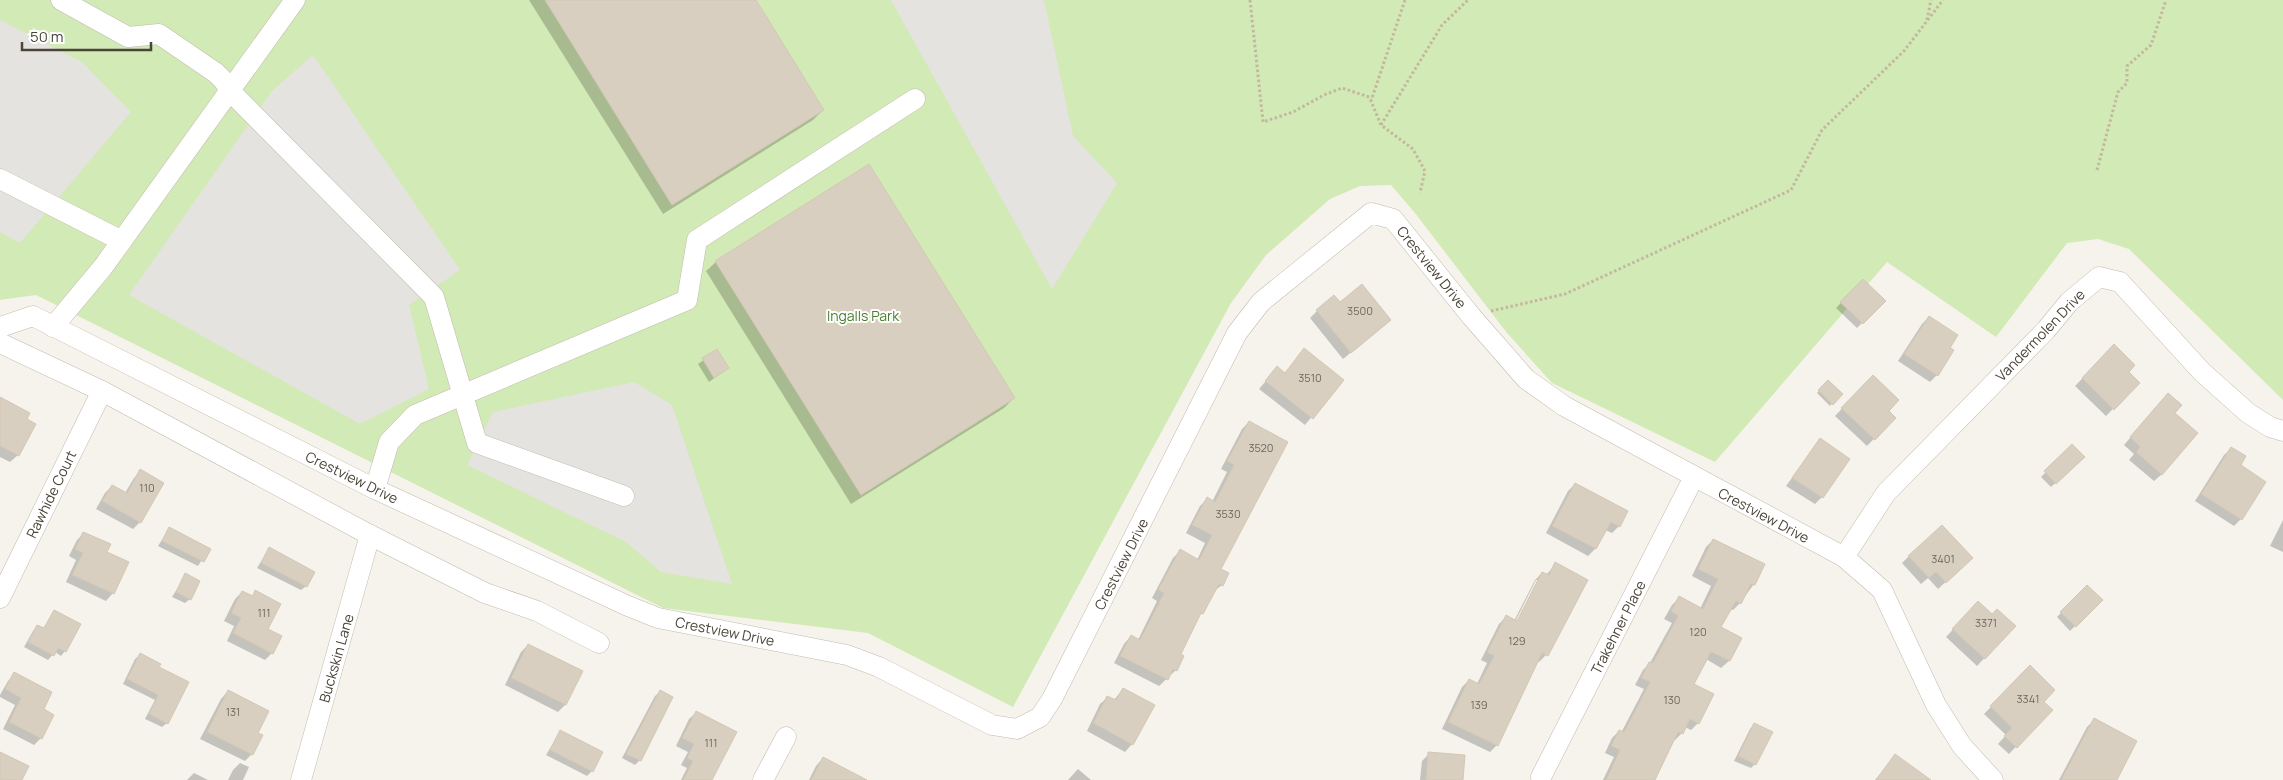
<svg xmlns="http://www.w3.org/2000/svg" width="2283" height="780" font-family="Manrope,sans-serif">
  <rect width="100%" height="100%" fill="#f6f3ec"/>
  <path fill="#d2eab5" d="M0 0H2283V400L2129 249 2098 239 2067 243 1996 337 1887 262 1715 462 1552 383 1507 333 1415 213 1391 185 1360 186 1330 199 1266 255 1231 303 1013 707 868 633 663 608 36 295 0 300Z"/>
  <g fill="#e5e3e0">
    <path d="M891 0H1044L1073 136 1117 183 1052 289Z"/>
    <path d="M0 20 82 62 131 112 20 243 0 232Z"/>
    <path d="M313 55 460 270 409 305 429 389 360 424 129 295 272 91Z"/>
    <path d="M634 382 672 405 732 584 661 572 626 542 467 465 493 412Z"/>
  </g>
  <g fill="#0003" fill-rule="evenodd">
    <path d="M529 0H754L823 110 813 120 663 214Z"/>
    <path d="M716 262 1014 398 1004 408 851 504 706 271Z"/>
    <path d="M1863 280 1884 301 1857 328 1836 308Z"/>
    <path d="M1339 304 1382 327 1343 359 1310 318 1317 311Z"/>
    <path d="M1929 317 1949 348 1937 375 1930 382 1898 361 1922 324Z"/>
    <path d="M2114 346 2127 372 2138 383 2106 416 2075 386Z"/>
    <path d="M1304 350 1342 380 1305 425 1259 389 1277 368 1284 374Z"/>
    <path d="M717 351 728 368 709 382 698 364Z"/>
    <path d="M1873 376 1887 411 1894 418 1867 446 1835 416Z"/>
    <path d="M1828 381 1841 394 1830 406 1817 393Z"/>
    <path d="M0 399 18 455 10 462 0 457Z"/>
    <path d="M2161 402 2173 413 2162 474 2154 481 2129 460 2134 454 2124 445Z"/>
    <path d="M1249 422 1219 570 1222 585 1213 592 1202 613 1197 618 1179 655 1176 670 1159 686 1114 663 1124 644 1131 636 1138 640 1157 601 1152 598 1173 558 1180 551 1197 560 1205 543 1186 533 1200 506 1207 499 1212 502 1227 472 1221 469 1242 429Z"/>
    <path d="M1820 440 1822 497 1815 504 1786 486Z"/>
    <path d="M2072 446 2083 457 2051 487 2041 477Z"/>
    <path d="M2232 448 2239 466 2241 519 2234 526 2195 501 2224 455Z"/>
    <path d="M141 471 140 522 133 529 96 509 105 493 112 486 125 493 134 478Z"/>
    <path d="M1575 484 1619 526 1612 533 1605 530 1595 549 1588 556 1546 533 1568 491Z"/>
    <path d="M2283 520V552L2270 546Z"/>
    <path d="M169 529 209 549 198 566 158 546Z"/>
    <path d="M84 533 106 553 113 593 106 601 66 582 76 560 69 556 77 540Z"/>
    <path d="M1713 540 1754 584 1740 603 1733 610 1730 609 1720 628 1740 639 1729 661 1721 668 1706 659 1693 684 1698 723 1691 730 1685 727 1682 733 1675 740 1673 739 1653 780H1603L1614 757 1605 753 1612 738 1619 731 1621 733 1644 689 1635 685 1643 670 1650 663 1672 623 1664 619 1672 605 1679 598 1700 609 1711 586 1692 576 1706 547Z"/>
    <path d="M269 549 306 586 301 590 257 568Z"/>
    <path d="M1909 556 1964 565 1938 589 1928 578 1921 584 1902 563Z"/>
    <path d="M1556 564 1586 580 1546 655 1539 662 1537 661 1497 745 1490 752 1442 729 1462 687 1469 680 1477 684 1487 663 1481 660 1499 624 1506 617 1514 621 1535 580 1542 573 1546 575ZM1536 580H1539L1515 627 1513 626Z"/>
    <path d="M186 575 190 599 185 603 172 597Z"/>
    <path d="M2087 586 2101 600 2070 631 2057 617Z"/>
    <path d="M242 592 251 597 256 592 272 653 265 660 227 641 234 626 224 621 235 599Z"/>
    <path d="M1971 610 1992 616 2014 626 1977 666 1946 637Z"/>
    <path d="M55 611 65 651 61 656 55 652 48 660 24 647 33 631 38 626 43 629Z"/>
    <path d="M528 645 581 671 565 705 558 712 505 685 521 652Z"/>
    <path d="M140 655 157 668 167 723 162 727 145 719 155 700 123 684 135 659Z"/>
    <path d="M2030 667 2043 702 2051 710 2009 754 1998 744 2006 735 1984 714Z"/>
    <path d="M15 674 42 709 52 715 41 738 34 745 3 729 15 705 0 697V695L8 681Z"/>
    <path d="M1123 689 1132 744 1125 752 1087 731 1100 704 1108 697 1114 700Z"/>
    <path d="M228 691 256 733 252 754 245 761 200 739 221 699Z"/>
    <path d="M660 692 640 760 635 765 622 758 655 696Z"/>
    <path d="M697 712 711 780H681L687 768 681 765 688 752 676 746 689 719Z"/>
    <path d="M2094 720 2115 780H2059L2087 727Z"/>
    <path d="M1755 724V764L1751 768 1734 761 1750 729Z"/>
    <path d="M560 732 592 771 587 776 546 755Z"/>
    <path d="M1429 754 1462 780H1420L1422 761Z"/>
    <path d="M1895 756 1929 780H1875Z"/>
    <path d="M823 758 856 780H809L816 766Z"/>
    <path d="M240 763 249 767 243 780H228L233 770Z"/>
    <path d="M1078 769 1091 780H1068Z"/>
    <path d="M194 773 208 780H187Z"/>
  </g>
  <g fill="#d8cfc1" stroke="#d3c7b4">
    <path d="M545 0H756L824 110 672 205Z"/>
    <path d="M869 164 1015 398 861 495 715 261Z"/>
    <path d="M1863 279 1886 301 1863 324 1840 302Z"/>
    <path d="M1362 284 1391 320 1351 353 1316 310 1334 295 1340 302Z"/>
    <path d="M1929 316 1958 335 1950 348 1954 350 1938 376 1904 354Z"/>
    <path d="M2114 344 2135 365 2129 372 2140 383 2114 410 2082 378Z"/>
    <path d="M1304 348 1344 380 1313 419 1265 381 1277 366 1285 373Z"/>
    <path d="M717 349 729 368 714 378 702 358Z"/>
    <path d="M1873 375 1899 400 1889 411 1896 418 1875 440 1841 408Z"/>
    <path d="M1828 380 1843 394 1833 405 1818 390Z"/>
    <path d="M2168 393 2182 405 2175 413 2198 433 2162 475 2136 452 2140 447 2130 437Z"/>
    <path d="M0 397 30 413 27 419 36 424 19 456 0 446Z"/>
    <path d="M1249 421 1288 442 1221 569 1229 573 1223 586 1219 584 1203 614 1201 613 1181 654 1184 656 1177 671 1173 669 1168 680 1120 656 1131 635 1140 640 1164 593 1158 590 1180 549 1199 560 1212 535 1192 525 1207 497 1215 502 1234 465 1227 461Z"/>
    <path d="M1820 438 1850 459 1823 498 1792 478Z"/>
    <path d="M2072 444 2085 457 2056 484 2044 471Z"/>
    <path d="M2231 447 2246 456 2241 465 2266 482 2242 520 2201 494Z"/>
    <path d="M140 469 164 483 141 523 102 501 112 485 127 493Z"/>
    <path d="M1575 483 1628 511 1620 527 1611 522 1596 549 1552 526Z"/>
    <path d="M1942 525 1973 558 1946 583 1936 572 1929 578 1908 556Z"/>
    <path d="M169 527 211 549 204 562 162 541Z"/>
    <path d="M83 532 111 544 107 552 129 562 114 594 72 575 83 553 75 549Z"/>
    <path d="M1713 539 1765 564 1755 585 1751 584 1741 604 1736 601 1721 627 1742 638 1730 661 1711 652 1694 684 1714 694 1699 724 1690 719 1683 734 1678 732 1655 780H1606L1620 750 1611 746 1619 730 1624 732 1650 682 1641 678 1649 662 1653 663 1678 616 1671 611 1679 596 1703 609 1718 579 1698 569Z"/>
    <path d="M269 547 315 572 307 587 261 563Z"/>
    <path d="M1555 562 1588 580 1548 656 1542 653 1498 746 1448 722 1469 679 1479 684 1494 656 1487 652 1506 615 1517 621 1542 572 1549 575Z"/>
    <path d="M185 573 200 581 191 600 176 592Z"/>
    <path d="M2087 585 2103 600 2076 627 2060 612Z"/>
    <path d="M255 590 281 604 268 629 282 636 273 654 233 633 241 618 231 613 242 591 253 596Z"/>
    <path d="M1978 601 1992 614 1997 609 2016 626 1985 659 1952 629Z"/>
    <path d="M54 610 81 624 66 652 58 648 54 656 28 642 37 625 44 628Z"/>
    <path d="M528 644 583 671 566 705 511 678Z"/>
    <path d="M140 653 161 664 159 667 189 682 168 724 149 714 158 695 127 679Z"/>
    <path d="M2030 665 2055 690 2044 702 2053 710 2017 748 2004 736 2012 728 1990 706Z"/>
    <path d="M14 672 52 692 44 709 54 715 42 739 9 722 21 698 5 689Z"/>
    <path d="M1123 688 1155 705 1133 745 1093 723 1107 696 1116 700Z"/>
    <path d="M228 690 269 711 258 733 263 735 253 755 207 732Z"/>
    <path d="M660 690 673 697 641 761 626 754Z"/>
    <path d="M696 711 737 732 712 780H683L693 761 687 758 694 744 682 738Z"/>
    <path d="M2094 718 2137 741 2117 780H2061Z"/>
    <path d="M1754 723 1773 732 1756 765 1738 756Z"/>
    <path d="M560 730 603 752 593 772 550 750Z"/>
    <path d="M0 752 29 766 22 780H0Z"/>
    <path d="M1428 752 1465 755 1463 780H1426Z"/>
    <path d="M1895 754 1931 780H1876Z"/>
    <path d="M823 757 867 780H811Z"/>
  </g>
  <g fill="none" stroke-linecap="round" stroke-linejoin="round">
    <defs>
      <g id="minor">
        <path d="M61 0 128 37 159 34 216 73 224 81 230 91 434 297 477 443 624 496"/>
        <path d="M0 179 122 241"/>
        <path d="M0 327 33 316 375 489 628 606 658 618 847 655 879 667 992 725 1017 729 1040 717 1052 699 1237 333 1261 302 1371 213 1393 219 1471 316 1526 379 1564 406 1844 557 1882 590 1936 705 1962 746 1993 780"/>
        <path d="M53 327 103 267 295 0"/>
        <path d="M0 343 102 391 370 535 485 593 537 611 599 643"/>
        <path d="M375 489 389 442 415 415 687 300 697 240 915 99"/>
        <path d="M1844 557 1886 493 2046 330 2069 302 2099 277 2120 282 2202 372 2248 413 2270 427 2283 431"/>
        <path d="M0 598 102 391"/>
        <path d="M1541 777 1694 477"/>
        <path d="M301 780 370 535"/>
        <path d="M763 780 786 737"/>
      </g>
    </defs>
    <use href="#minor" stroke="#c2bbae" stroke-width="21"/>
    <g stroke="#c4b79f" stroke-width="3" stroke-dasharray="2.5 2.5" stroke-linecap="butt">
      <path d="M1250 0 1263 122 1293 112 1324 95 1342 88 1372 98"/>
      <path d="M1405 0 1371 101 1381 125 1413 149 1425 171 1420 193"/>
      <path d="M1927 20 1931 0"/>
      <path d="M1381 125 1442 25 1468 0"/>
      <path d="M2097 170 2118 92 2127 83V66L2151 45 2166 0"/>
      <path d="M1491 311 1565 294 1791 190 1822 130 1904 51 1943 0"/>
    </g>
    <use href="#minor" stroke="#fff" stroke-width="20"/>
  </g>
  <g text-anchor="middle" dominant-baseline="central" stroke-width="4" stroke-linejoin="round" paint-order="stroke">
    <g font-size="11" fill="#6e675b">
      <text x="1360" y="310">3500</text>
      <text x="1310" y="377">3510</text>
      <text x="1261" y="447">3520</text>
      <text x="147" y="487">110</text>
      <text x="1228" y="513">3530</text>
      <text x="1943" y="558">3401</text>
      <text x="264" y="612">111</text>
      <text x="1986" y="622">3371</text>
      <text x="1698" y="631">120</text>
      <text x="1517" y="640">129</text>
      <text x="2028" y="698">3341</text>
      <text x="1672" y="699">130</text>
      <text x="1479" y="704">139</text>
      <text x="233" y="711">131</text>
      <text x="711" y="742">111</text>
    </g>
    <g font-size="14" fill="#4b4439" stroke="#fff">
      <text transform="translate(1432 267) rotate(51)">Crestview Drive</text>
      <text transform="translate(2040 335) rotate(-46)">Vandermolen Drive</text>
      <text transform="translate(352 477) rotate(26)">Crestview Drive</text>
      <text transform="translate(51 494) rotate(-64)">Rawhide Court</text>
      <text transform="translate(1764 515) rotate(28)">Crestview Drive</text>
      <text transform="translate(1121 564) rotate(-63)">Crestview Drive</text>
      <text transform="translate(1618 627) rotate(-63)">Trakehner Place</text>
      <text transform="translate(725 631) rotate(11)">Crestview Drive</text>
      <text transform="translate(336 658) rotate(-74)">Buckskin Lane</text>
    </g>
    <g font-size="14" fill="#4a7f2a" stroke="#fff">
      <text x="863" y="315">Ingalls Park</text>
    </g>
  </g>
  <path d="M22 42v8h129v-8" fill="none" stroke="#4b4439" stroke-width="2.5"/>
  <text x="30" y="42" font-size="15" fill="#4b4439" stroke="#ffffff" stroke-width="4" paint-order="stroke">50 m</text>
</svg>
